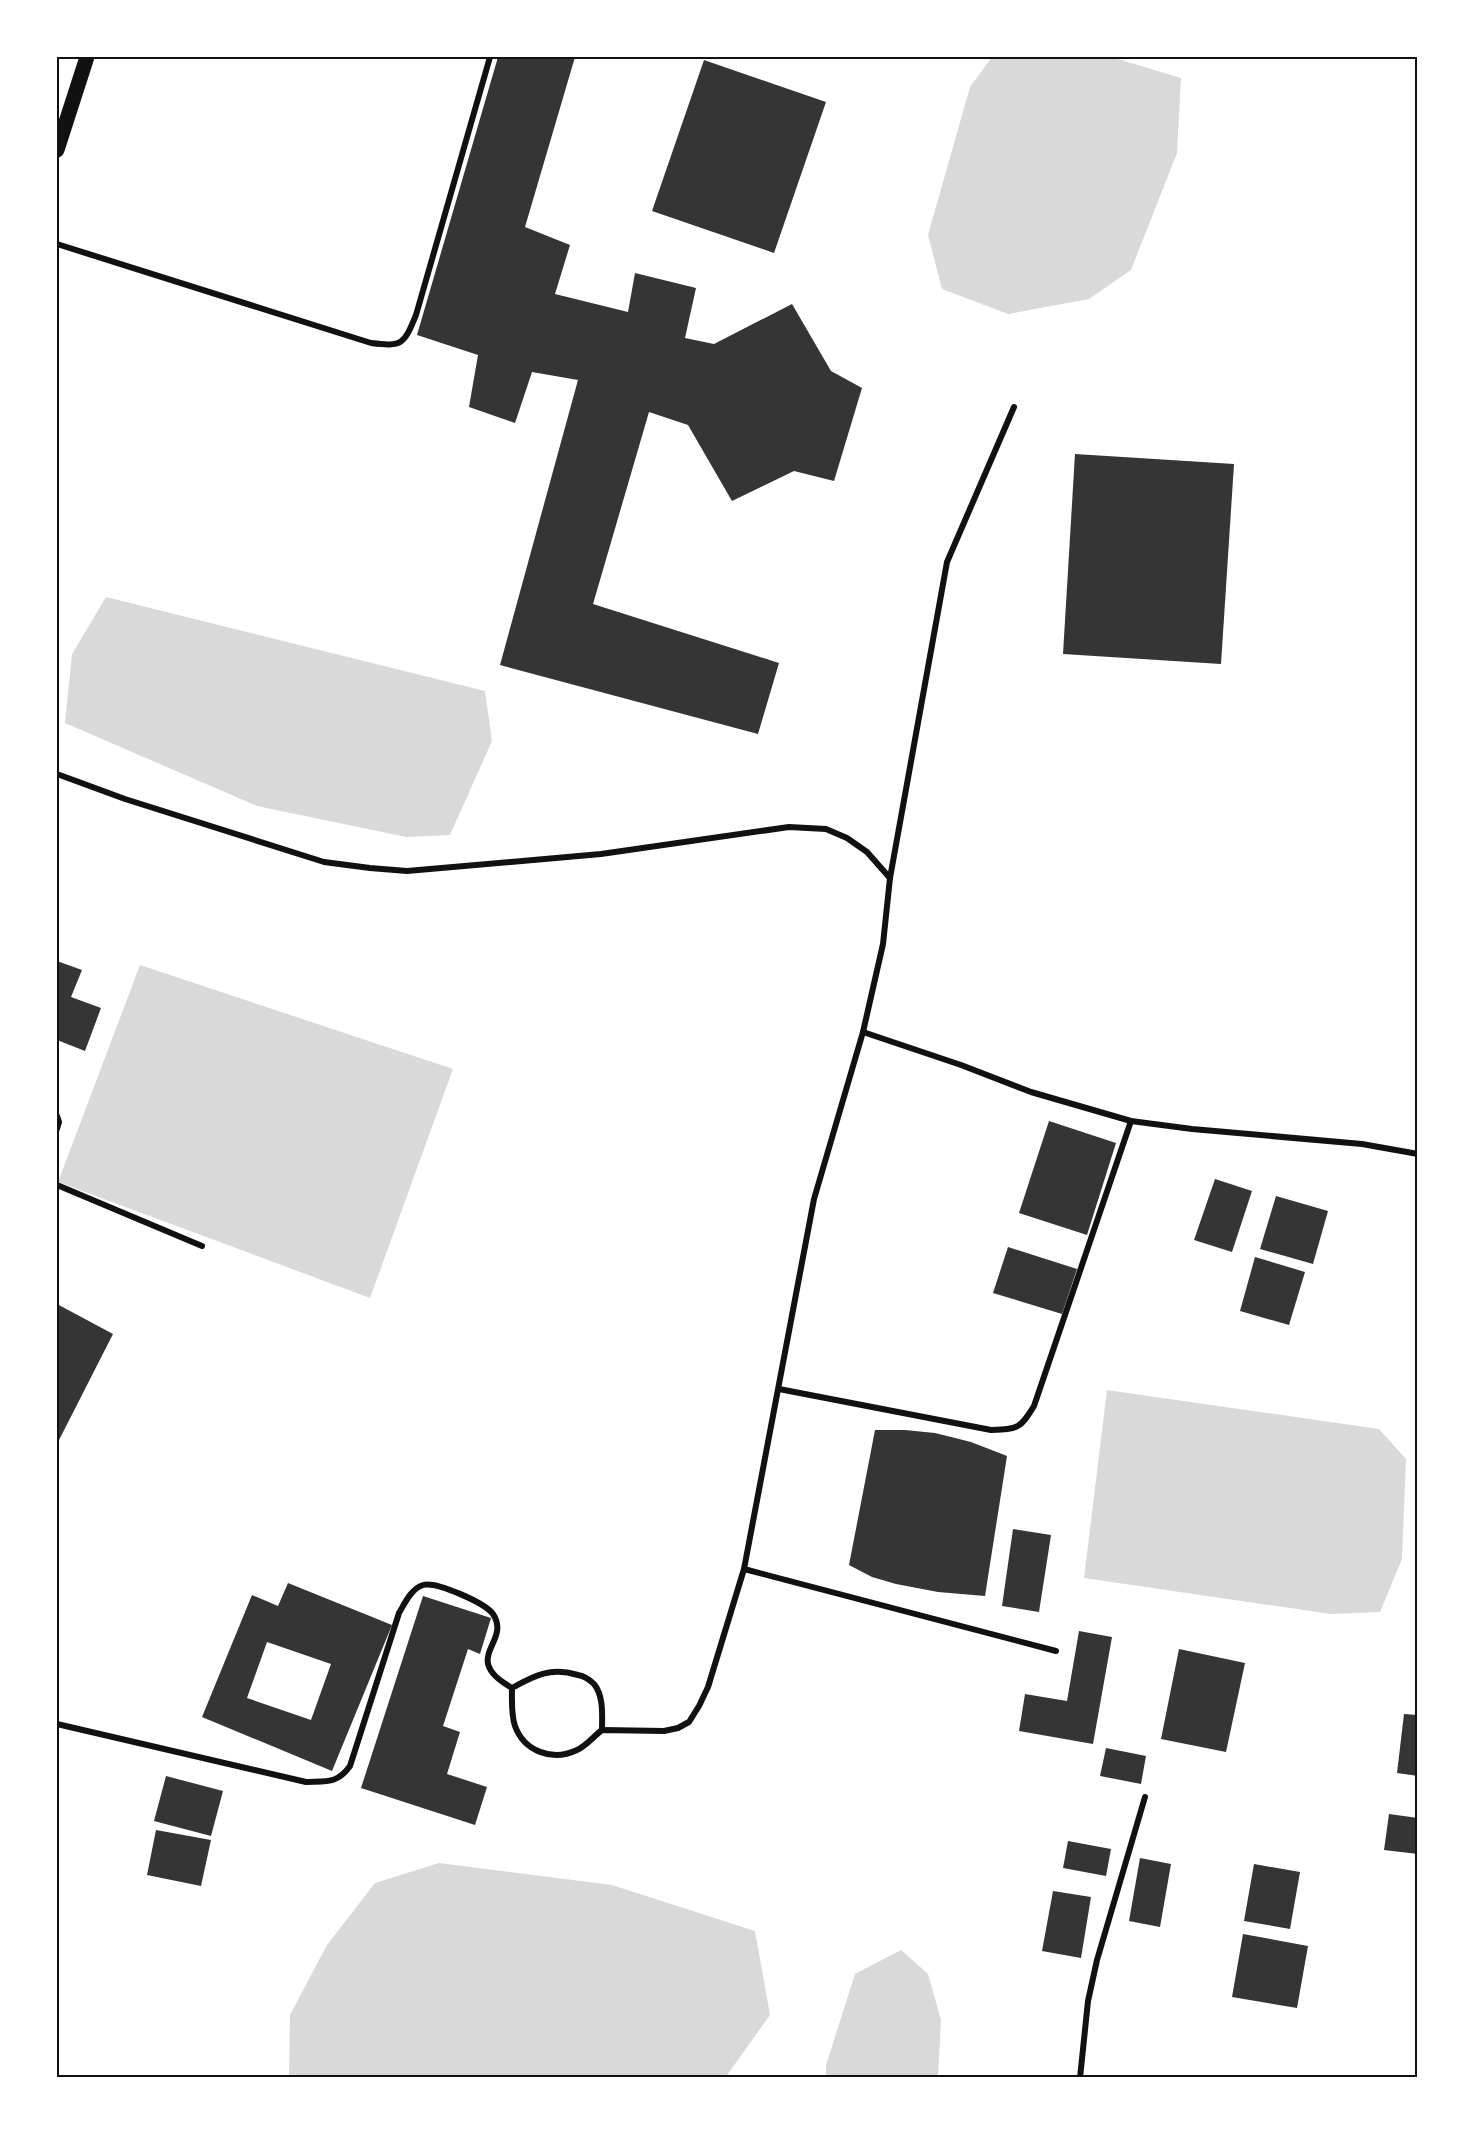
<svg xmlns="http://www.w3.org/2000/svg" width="1475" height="2135" font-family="'PT Sans',sans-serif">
  <rect width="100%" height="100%" fill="#fff"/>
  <g fill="#d9d9d9">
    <path d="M992 57H1111L1181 78 1177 153 1131 270 1089 299 1008 314 942 289 928 235 970 87Z"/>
    <path d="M106 597 485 691 492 741 450 835 406 837 257 806 65 723 72 654Z"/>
    <path d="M140 965 453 1069 370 1298 58 1182Z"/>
    <path d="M1107 1390 1379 1429 1406 1459 1402 1559 1380 1612 1331 1614 1084 1578Z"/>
    <path d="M439 1863 612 1885 755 1931 770 2015 725 2078H289L290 2015 327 1945 375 1883Z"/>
    <path d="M901 1950 928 1974 941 2020 938 2078H826V2065L855 1974Z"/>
  </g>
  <g fill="#353535" fill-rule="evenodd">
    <path d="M498 57H575L525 227 570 245 555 294 628 312 635 273 696 288 685 338 714 344 792 304 831 371 862 388 834 481 794 471 732 501 688 425 649 412 593 604 779 663 758 734 500 665 578 380 532 372 515 423 469 407 478 355 417 335Z"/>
    <path d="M704 60 826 102 774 253 652 211Z"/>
    <path d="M1075 454 1234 464 1221 664 1063 654Z"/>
    <path d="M57 961 82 970 71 997 101 1008 85 1051 57 1040Z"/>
    <path d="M1049 1121 1116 1143 1087 1235 1019 1213Z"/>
    <path d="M1215 1179 1252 1191 1232 1252 1194 1240Z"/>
    <path d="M1276 1196 1328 1211 1313 1264 1260 1249Z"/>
    <path d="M1008 1247 1077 1269 1062 1314 993 1293Z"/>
    <path d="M1255 1257 1305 1272 1289 1325 1240 1311Z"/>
    <path d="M57 1304 113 1334 57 1444Z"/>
    <path d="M875 1430H905L935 1433 971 1442 1007 1456 985 1596 938 1592 896 1584 872 1577 849 1565Z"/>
    <path d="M1013 1529 1051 1535 1039 1612 1002 1606Z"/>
    <path d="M288 1583 392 1625 332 1771 202 1717 252 1595 278 1606ZM267 1642 331 1664 311 1720 247 1698Z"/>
    <path d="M423 1596 491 1618 480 1654 468 1649 443 1726 460 1732 447 1774 487 1787 475 1825 361 1788Z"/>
    <path d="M1079 1631 1112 1637 1093 1744 1019 1731 1025 1694 1067 1701Z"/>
    <path d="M1179 1649 1245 1663 1226 1752 1161 1739Z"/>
    <path d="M1404 1714 1418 1715V1776L1397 1773Z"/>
    <path d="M1106 1748 1146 1756 1141 1784 1100 1776Z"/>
    <path d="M166 1776 223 1791 211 1836 154 1821Z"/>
    <path d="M1389 1814 1418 1818V1854L1384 1850Z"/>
    <path d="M156 1830 211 1840 201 1886 147 1875Z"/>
    <path d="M1068 1841 1111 1849 1106 1876 1063 1868Z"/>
    <path d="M1140 1858 1171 1864 1160 1927 1129 1921Z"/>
    <path d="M1254 1864 1300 1872 1290 1929 1244 1921Z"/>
    <path d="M1053 1891 1091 1897 1081 1958 1042 1951Z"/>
    <path d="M1243 1934 1308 1946 1297 2008 1232 1997Z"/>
  </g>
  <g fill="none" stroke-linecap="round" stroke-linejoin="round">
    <g stroke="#111" stroke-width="6">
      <path d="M57 244 371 343C403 347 404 344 416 315L490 57"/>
      <path d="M57 774 125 799 324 862 370 868 407 871 601 854 789 827 826 829 847 838 867 852 890 878"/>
      <path d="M863 1032 961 1065 1031 1092 1131 1121 1192 1129 1362 1144 1418 1154"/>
      <path d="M57 1116 59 1122 57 1129"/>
      <path d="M57 1185 202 1246"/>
      <path d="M779 1389 991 1430C1018 1429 1020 1429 1034 1406L1131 1121"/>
      <path d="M744 1569 1056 1651"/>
      <path d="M512 1688C512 1700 511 1715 515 1726 524 1751 552 1762 577 1750 586 1746 594 1736 602 1730L664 1731 678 1728 689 1722 699 1706 708 1687 744 1569 814 1199 863 1032 883 944 890 878 947 562 1014 407"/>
      <path d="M57 1724 306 1782C327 1781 337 1784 350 1766L399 1613C405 1603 411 1589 423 1585 436 1581 485 1603 493 1614 512 1643 459 1658 512 1688 535 1675 551 1667 578 1675 583 1676 590 1680 594 1684 604 1696 602 1716 602 1730"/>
      <path d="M1080 2078 1088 2001 1097 1960 1145 1797"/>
    </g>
    <path stroke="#111" stroke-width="15" d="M57 150 87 57"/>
  </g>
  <rect width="1475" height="2135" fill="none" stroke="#ffffff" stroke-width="117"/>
  <rect x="58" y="58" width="1358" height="2018" fill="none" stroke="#111" stroke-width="2"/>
</svg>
